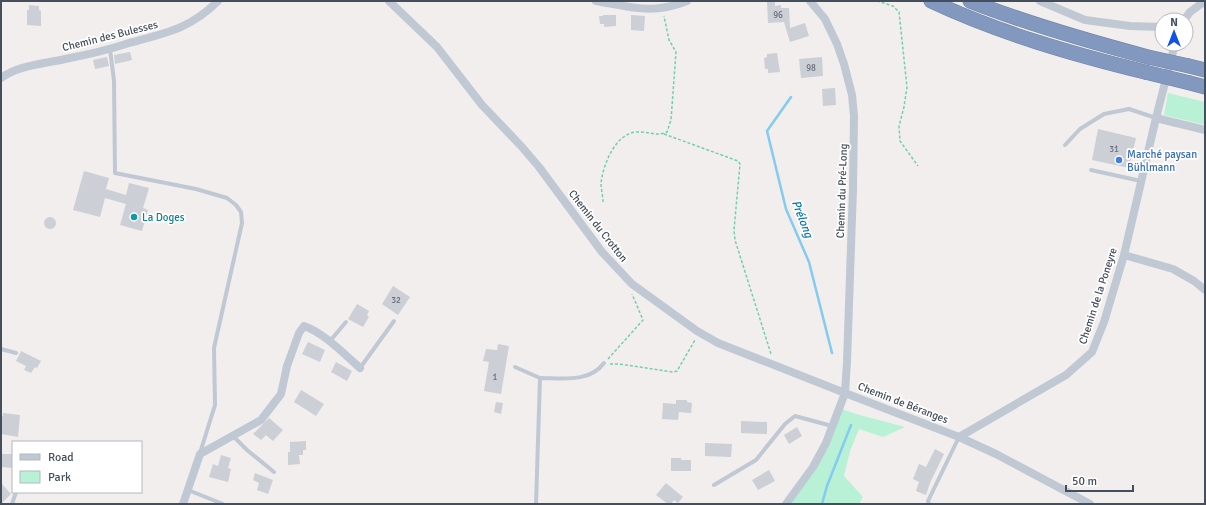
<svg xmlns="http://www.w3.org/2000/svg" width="1206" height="505" font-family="Signika,sans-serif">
  <rect width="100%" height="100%" fill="#f1eeed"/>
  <g fill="#b9f1d6">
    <path d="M1168 93 1205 102V125L1164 115Z"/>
    <path d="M839 408 856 414 905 427 883 437 859 429 850 451 844 476 863 497 859 504H786L813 467Z"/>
  </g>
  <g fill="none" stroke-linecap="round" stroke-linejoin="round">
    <g stroke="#84cbf0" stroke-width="2.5">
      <path d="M791 97 767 131 786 209 809 262 832 353"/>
      <path d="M822 504 827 486 851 425"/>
    </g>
  </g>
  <g fill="#cccfd6">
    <path d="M767 1H775V6L781 5V8H789L790 28 805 23 809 36 790 42 784 22 768 23Z"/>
    <path d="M29 5 39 6V10L41 11V26L27 25V10H29Z"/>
    <path d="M603 15H616V26L604 27V24H600L599 16H603Z"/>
    <path d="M631 15 645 16 644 31 631 30Z"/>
    <path d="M130 52 132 60 115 64 114 55Z"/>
    <path d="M777 53 780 72 768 73V69H765L764 58 767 57V54Z"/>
    <path d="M107 57 109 66 95 69 93 60Z"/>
    <path d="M822 57 823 76 801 78 799 59Z"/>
    <path d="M835 88 836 105 823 106 822 89Z"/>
    <path d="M1098 129 1136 138 1129 168 1092 160Z"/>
    <path d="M84 171 109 178 106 189 126 195 129 183 149 188 143 208 148 210 142 231 120 225 126 204 105 198 100 217 73 210Z"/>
    <circle cx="50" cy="223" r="6"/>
    <path d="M393 286 410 297 398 315 382 304Z"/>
    <path d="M357 304 369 311 367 315 369 317 363 327 348 319Z"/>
    <path d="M308 342 325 350 320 362 302 354Z"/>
    <path d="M498 344 509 346 501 394 484 391 489 362 483 361 486 349 497 350Z"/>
    <path d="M21 351 41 361 37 368 35 367 31 373 24 370 26 366 16 361Z"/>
    <path d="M336 362 352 371 347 381 331 372Z"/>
    <path d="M301 390 324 404 316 416 294 402Z"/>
    <path d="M676 400H687V402L692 403 691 413 679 412 678 420 662 419 663 403 676 404Z"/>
    <path d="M496 402 503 403 501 414 494 412Z"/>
    <path d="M3 413 20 415 18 437 1 434V416H3Z"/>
    <path d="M269 418 283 430 273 441 266 435 261 440 253 434Z"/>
    <path d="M741 421 767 422V434L741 433Z"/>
    <path d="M797 427 802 436 789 444 784 435Z"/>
    <path d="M306 441V450H303V455H299L300 464 288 465V452H290V442Z"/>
    <path d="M705 443 732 444 731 457 705 456Z"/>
    <path d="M935 449 944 454 930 483 926 495 916 491 919 482 913 479 919 464 926 467Z"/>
    <path d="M1 454H13V468L1 467Z"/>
    <path d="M221 455 231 458 228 468 231 469 228 482 209 477 213 464 218 466Z"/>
    <path d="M671 458H681V460H691V471H671Z"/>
    <path d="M769 470 775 481 758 490 752 480Z"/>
    <path d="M255 473 273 480 268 494 257 490 259 483 253 480Z"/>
    <path d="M1 483 11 494 1 504Z"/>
    <path d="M666 483 683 497 678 503 674 500 671 504H668L656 495Z"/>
  </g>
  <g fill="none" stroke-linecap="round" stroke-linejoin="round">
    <defs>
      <g id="highway">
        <path d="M931 1C999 33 1072 54 1145 72"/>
        <path d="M970 1C1028 24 1088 41 1148 57"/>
        <path d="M1189 66 1205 70"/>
        <path d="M1190 83 1205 87"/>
      </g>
    </defs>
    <use href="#highway" stroke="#6e83ab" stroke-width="15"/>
    <g stroke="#70d0ae" stroke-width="1.5" stroke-dasharray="3 2" stroke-linecap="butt">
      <path d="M877 1 893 6 899 12 907 87 904 107 899 126 900 141 918 166"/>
      <path d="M664 134 738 161 740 164 734 230 735 240 771 354"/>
      <path d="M603 202C603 196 601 189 601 183 603 165 615 134 636 132 647 131 657 137 667 132L671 120 676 52 669 40 664 16"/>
      <path d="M608 359 643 320 632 294"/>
      <path d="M610 364H619L673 372 677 371 695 340"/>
    </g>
    <g stroke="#c0c8d4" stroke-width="4">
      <path d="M110 49 114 81 115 173 196 189 227 198 236 205 241 212 242 223 214 348 215 405 200 453"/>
      <path d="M1065 145 1080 129 1104 114 1129 109 1156 118"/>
      <path d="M1091 170 1141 181"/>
      <path d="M330 341 346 322"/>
      <path d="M1 349 16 353"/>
      <path d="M515 367 540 378"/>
      <path d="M360 368 394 321"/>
      <path d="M233 436 247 450 274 472"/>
      <path d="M714 485 756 460 785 424 795 416 832 426"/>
      <path d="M188 490 223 504"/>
      <path d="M12 504 16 492"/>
      <path d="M536 504 540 378C563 378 589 383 604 363"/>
      <path d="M929 504 928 501 959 437"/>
    </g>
    <g stroke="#c0c8d4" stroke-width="8">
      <path d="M389 1 437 47 482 105 522 147 539 167 602 252 632 284 697 331 718 343 845 393 847 362 853 189 854 116 852 95 844 64 837 44 825 19 810 1"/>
      <path d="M596 1C631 7 652 15 687 1"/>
      <path d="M1040 1 1085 20 1130 26 1162 27"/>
      <path d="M1184 20 1190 12 1205 1"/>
      <path d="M1 78C19 65 43 64 65 59 86 55 108 50 129 43 166 33 190 29 218 1"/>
      <path d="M1156 118 1205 130"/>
      <path d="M1124 255 1173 269 1194 281 1205 290"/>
      <path d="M959 437 1066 375 1092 352 1104 322 1124 255 1156 118 1175 44"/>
      <path d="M183 504 200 454 261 420 281 394 287 366 299 333 304 326C324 333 344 354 360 368"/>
      <path d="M786 504 813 467 826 443 845 393 959 437 996 454 1090 504"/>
    </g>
    <use href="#highway" stroke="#8398bf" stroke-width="14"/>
    <defs>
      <g id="highway-bridge">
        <path d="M1148 57 1189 66"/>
        <path d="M1145 72 1190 83"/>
      </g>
    </defs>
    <use href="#highway-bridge" stroke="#6e83ab" stroke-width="15" stroke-linecap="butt"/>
    <use href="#highway-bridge" stroke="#8398bf" stroke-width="14"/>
  </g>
  <circle fill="#3f7fe0" stroke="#fff" stroke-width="1.5" cx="1119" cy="160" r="4"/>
  <circle fill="#0f9aa8" stroke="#fff" stroke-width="1.5" cx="134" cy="217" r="4"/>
  <g text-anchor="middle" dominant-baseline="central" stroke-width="3.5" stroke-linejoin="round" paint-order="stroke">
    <g font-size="9" fill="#676e7a">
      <text x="778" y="15">96</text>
      <text x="811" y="68">98</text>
      <text x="1114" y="149">31</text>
      <text x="396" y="300">32</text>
      <text x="495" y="377">1</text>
    </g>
    <g font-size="11" fill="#454e5c" stroke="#fff">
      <text transform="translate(110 36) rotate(-14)">Chemin des Bulesses</text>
      <text transform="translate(842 191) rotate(-88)">Chemin du Pré-Long</text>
      <text transform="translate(598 226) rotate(52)">Chemin du Crotton</text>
      <text transform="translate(1098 296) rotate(-72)">Chemin de la Poneyre</text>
      <text transform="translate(903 403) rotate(21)">Chemin de Béranges</text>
    </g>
    <g font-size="11" fill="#366cbe" stroke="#fff" text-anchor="start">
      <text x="1127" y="154">Marché paysan<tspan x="1127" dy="13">Bühlmann</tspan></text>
    </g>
    <g font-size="11" fill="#0d838f" stroke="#fff" text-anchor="start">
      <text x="142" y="217">La Doges</text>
    </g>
    <g font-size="12" font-style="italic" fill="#0674ae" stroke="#fff">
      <text transform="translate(802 219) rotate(69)">Prélong</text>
    </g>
  </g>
  <rect width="1206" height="505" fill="none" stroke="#454e5c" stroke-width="4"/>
  <rect x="12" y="441" width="130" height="52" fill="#ffffff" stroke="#b5b8be"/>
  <rect x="20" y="454" width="20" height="6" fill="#c0c8d4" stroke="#b5b8be"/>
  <text x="48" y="461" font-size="12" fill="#454e5c">Road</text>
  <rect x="20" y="471" width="20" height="12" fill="#b9f1d6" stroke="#b5b8be"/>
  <text x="48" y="481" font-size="12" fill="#454e5c">Park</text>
  <g transform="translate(1174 32)"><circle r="19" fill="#ffffff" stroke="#b5b8be"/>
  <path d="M0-3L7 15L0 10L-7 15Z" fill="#1151e7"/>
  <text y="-6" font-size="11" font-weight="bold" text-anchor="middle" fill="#454e5c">N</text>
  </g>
  <path d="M1066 485v6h67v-6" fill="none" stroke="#454e5c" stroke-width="2"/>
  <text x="1072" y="485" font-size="12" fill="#454e5c" stroke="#ffffff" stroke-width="3" paint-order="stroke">50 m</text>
</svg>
